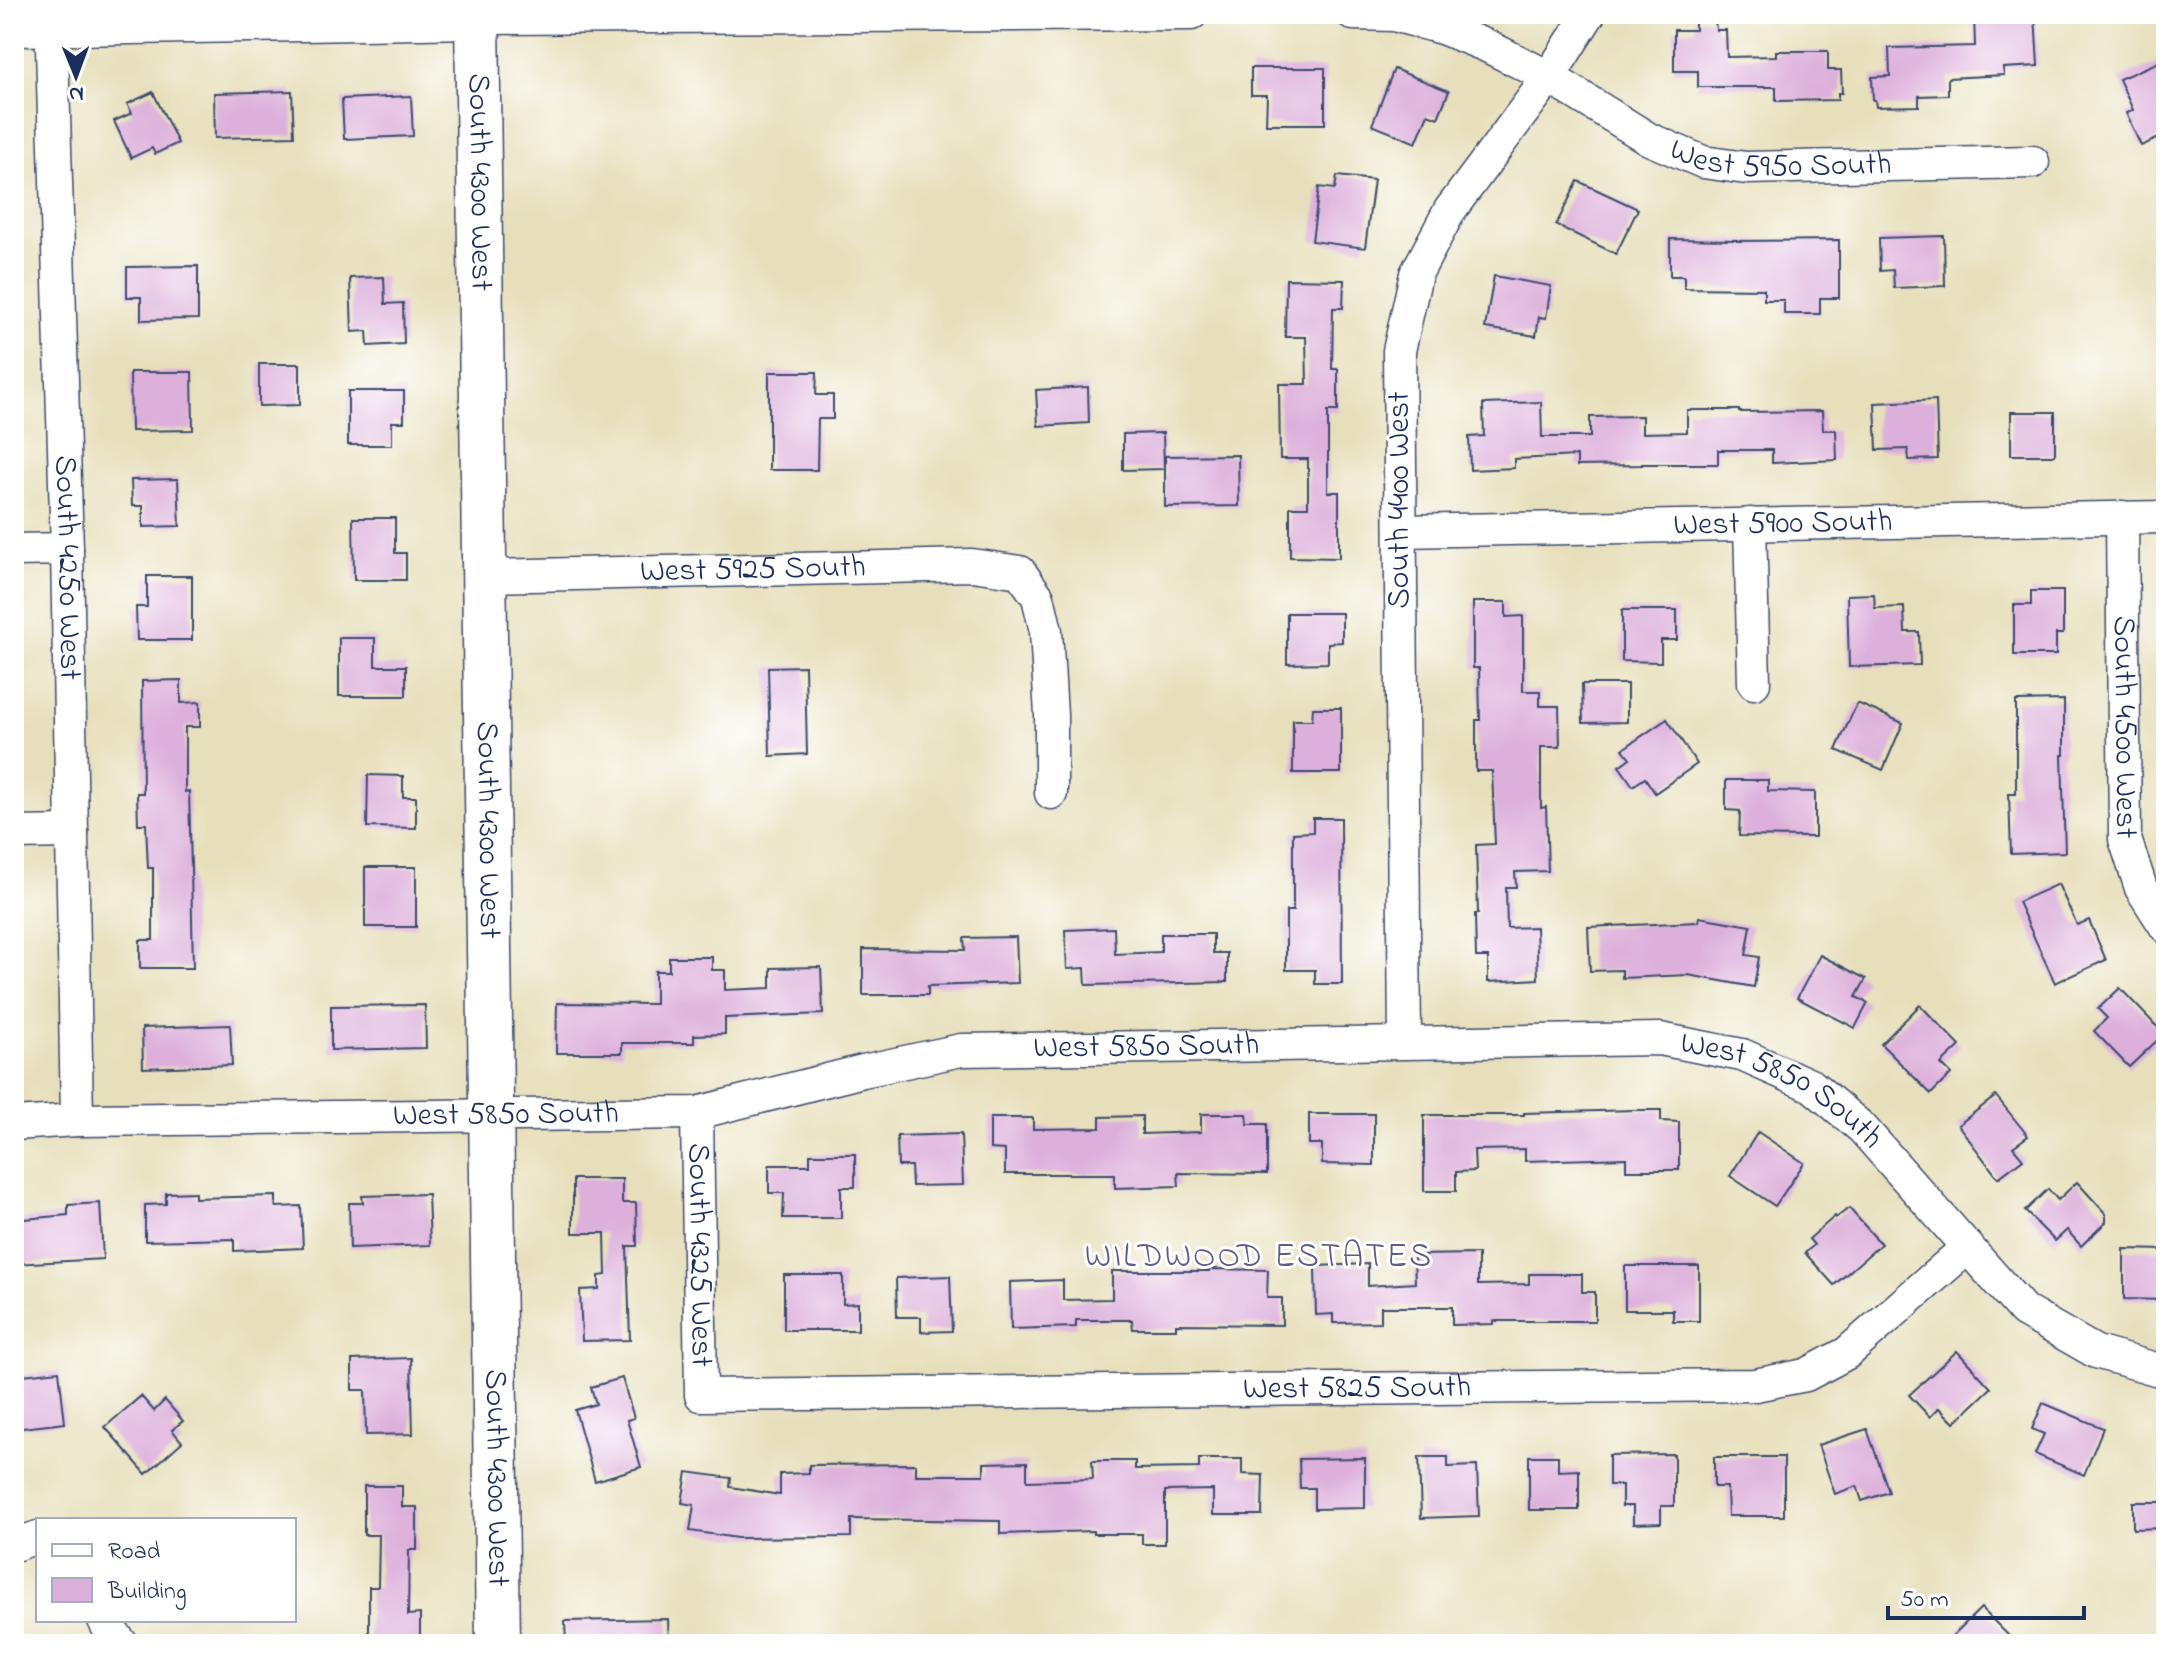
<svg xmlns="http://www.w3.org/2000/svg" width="2180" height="1658" font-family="'Indie Flower',sans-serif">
  <rect width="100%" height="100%" fill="#fff"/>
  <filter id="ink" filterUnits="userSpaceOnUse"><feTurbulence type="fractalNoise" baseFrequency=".0125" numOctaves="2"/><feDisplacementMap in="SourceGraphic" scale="16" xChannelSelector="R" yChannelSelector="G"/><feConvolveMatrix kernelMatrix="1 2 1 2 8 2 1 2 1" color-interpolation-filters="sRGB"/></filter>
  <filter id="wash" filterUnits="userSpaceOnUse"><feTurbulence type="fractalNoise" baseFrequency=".006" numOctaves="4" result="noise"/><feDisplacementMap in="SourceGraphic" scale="32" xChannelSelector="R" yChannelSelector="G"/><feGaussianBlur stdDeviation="1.8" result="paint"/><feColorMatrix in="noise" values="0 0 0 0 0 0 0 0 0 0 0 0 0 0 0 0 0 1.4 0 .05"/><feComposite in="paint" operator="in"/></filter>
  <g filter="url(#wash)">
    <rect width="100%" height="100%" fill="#e7dfbb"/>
    <g id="blocks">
      <g fill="#ddb0db">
        <path d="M1974 14H2035L2038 66 2003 68 2004 75 1948 78V95L1919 96V106L1876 107 1875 100H1873L1872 77 1890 76 1889 48 1975 46Z"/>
        <path d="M1695 19H1715L1716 30H1726L1727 57 1776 56V51H1828V70H1841L1842 93H1838V100L1776 101V87H1698V71H1674V30H1695Z"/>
        <path d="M2166 59V135L2141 146 2126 113 2133 110 2119 79Z"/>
        <path d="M1251 68H1325V124H1266L1267 95H1251Z"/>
        <path d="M1394 69 1449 91 1438 118 1428 114 1416 143 1372 125Z"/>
        <path d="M292 91 294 136 215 138 214 93Z"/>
        <path d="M153 92 178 143 155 154 152 148 131 158 114 121 132 113 127 104Z"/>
        <path d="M411 96 413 136 344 139 342 99Z"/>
        <path d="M1337 176 1374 180 1365 248 1312 241 1319 187 1335 189Z"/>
        <path d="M1578 181 1638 209 1616 254 1556 225Z"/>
        <path d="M1944 236 1945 286 1894 288 1893 270 1880 271 1879 238Z"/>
        <path d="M1670 239 1737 240V241L1839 240V298H1820V314H1784V300H1764V289L1684 288V276H1670Z"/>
        <path d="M198 266V319L141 320V297H127V267Z"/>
        <path d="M1494 276 1551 286 1546 318 1539 317 1536 336 1485 328Z"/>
        <path d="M384 277 385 304 403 303 404 344 368 346 367 331 352 332 350 278Z"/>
        <path d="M1286 279 1344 280 1343 308H1333L1332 369H1338V411H1328V492H1339V558L1290 557V507H1308V459H1280L1279 384H1307L1306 337H1285Z"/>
        <path d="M259 364H300V405L259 406Z"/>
        <path d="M130 372H192L193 430 131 431Z"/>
        <path d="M769 372H817L816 395H833V419H818L817 470H769Z"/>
        <path d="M1088 387 1089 423 1038 426 1036 390Z"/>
        <path d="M348 391H404V422H392V445H348Z"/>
        <path d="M1936 400 1938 459 1909 460 1908 449 1877 450 1875 403Z"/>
        <path d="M1541 402 1542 437H1590V417L1642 416V433L1687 432V410H1739V412L1822 411 1823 430H1836L1837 460 1772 463V450H1718V464H1642V465L1577 466V456L1514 459V468L1470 470 1469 437 1484 436 1483 404Z"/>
        <rect x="2011" y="412" width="44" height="43"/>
        <path d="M1163 433 1164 469 1123 470V434Z"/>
        <path d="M1238 455 1239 506 1165 507V456Z"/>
        <path d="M178 479 180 526 143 527V506H132L131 480Z"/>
        <path d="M353 518H395V553H406V580H354Z"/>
        <path d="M147 576H192V640H137L136 607H147Z"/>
        <path d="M2031 591H2063V634H2056V655H2014V605H2031Z"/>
        <path d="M1874 594 1875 608 1904 607 1905 632H1919L1920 665 1849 667 1847 595Z"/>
        <path d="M1473 602H1506V617L1523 616V691H1540V706H1559L1560 747H1541V808L1546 807 1548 871 1515 872 1516 887H1506L1507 928 1536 927 1538 979 1488 982V957H1476L1475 914H1478L1476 845 1495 844 1492 771H1476V720H1480L1479 668H1473Z"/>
        <path d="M1622 610H1677V640H1661V662L1622 661Z"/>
        <path d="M1287 613H1342V642L1328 643V663L1287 664Z"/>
        <path d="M339 638H375V666H406V696H339Z"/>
        <path d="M805 666 807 754 770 756 768 667Z"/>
        <path d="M181 680V703L200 702V727H185V792L189 791 191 869 193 968H140V940H153V868H148L146 824H138L137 793H143L142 681Z"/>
        <path d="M1582 684H1627V722L1583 723Z"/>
        <path d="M2064 700V755H2062L2065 852 2011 854 2009 794H2016V701Z"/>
        <path d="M1857 703 1903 723 1883 770 1836 750Z"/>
        <path d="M1313 708H1341V773H1293V720H1312Z"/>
        <path d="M1667 719 1697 764 1655 793 1645 778 1633 786 1619 766 1630 758 1623 749Z"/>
        <path d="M368 775 403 776V797H416V828L367 827Z"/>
        <path d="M1726 780H1768V791L1815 792V837L1739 836 1740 811 1726 810Z"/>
        <path d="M1313 818H1341L1342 984H1315V970H1286V911H1293V833L1313 832Z"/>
        <rect x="365" y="867" width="51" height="60"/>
        <path d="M2058 884 2077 925 2089 920 2106 960 2055 983 2018 902Z"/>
        <path d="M1699 917 1751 926 1746 955 1759 957 1754 987 1688 975 1622 978V970L1590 971 1588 927 1698 922Z"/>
        <path d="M1114 928 1115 954 1161 952V934H1213V953H1227V982L1086 985 1085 968 1067 969 1065 930Z"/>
        <path d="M1016 937 1018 983 928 986V995H863V949L965 950 964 938Z"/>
        <path d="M1820 955 1866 979 1856 997 1868 1003 1855 1028 1797 998Z"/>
        <path d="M669 957H712V970H725V990L771 988V968L821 967 823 1014 725 1018V1034L694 1035V1043H622V1053H556L557 1003 655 1004V971H669Z"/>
        <path d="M2120 988 2164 1034 2129 1067 2094 1031 2107 1018 2098 1009Z"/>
        <path d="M425 1005 426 1048 331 1050V1006Z"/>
        <path d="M1920 1005 1960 1046 1941 1064 1951 1074 1931 1094 1881 1044Z"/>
        <path d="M230 1025 232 1065 143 1068 142 1028Z"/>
        <path d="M1996 1096 2028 1136 2013 1147 2023 1159 1998 1178 1958 1125Z"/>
        <path d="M1636 1110H1661V1121L1679 1122V1170H1626V1158L1525 1161V1149L1474 1150 1475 1171 1456 1172V1191H1424V1115H1524V1113Z"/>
        <path d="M1201 1114H1247L1248 1124H1267V1174L1178 1173 1179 1186 1115 1188V1174H1005V1150L990 1149V1118H1033V1129L1100 1128V1117L1142 1116V1134L1201 1132Z"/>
        <path d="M1309 1114H1374V1165L1322 1164V1144H1309Z"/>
        <path d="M1758 1132 1804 1163 1775 1206 1730 1176Z"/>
        <path d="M961 1134 963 1185 912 1186 911 1166H898L897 1136Z"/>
        <path d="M810 1154H855V1187H841V1218H783L784 1193H769V1165H810Z"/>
        <path d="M573 1179H622V1203H636L637 1246H627L630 1340 582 1341 580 1290 599 1289V1276L606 1275 605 1233H573Z"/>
        <path d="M2077 1182 2106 1214V1222L2081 1246 2067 1230 2055 1241 2025 1211 2048 1189 2058 1200Z"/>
        <path d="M195 1192V1198L276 1196V1207L301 1206 303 1248 234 1251V1239L145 1241V1205L166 1204V1193Z"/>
        <path d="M428 1194 430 1245 350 1248 349 1203H363L362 1196Z"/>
        <path d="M100 1203 103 1259 14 1264V1220L68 1215V1205Z"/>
        <path d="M1849 1208 1881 1244 1834 1285 1805 1253 1814 1245 1809 1239 1835 1216 1836 1218Z"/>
        <path d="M2124 1249 2166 1250V1300L2124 1299Z"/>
        <path d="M1478 1254V1285L1529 1284V1274H1582V1292H1595V1321H1494V1324L1452 1325V1307H1381V1322L1333 1323V1314L1316 1315 1315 1266 1368 1264V1286L1415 1283 1414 1255Z"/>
        <path d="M1625 1266H1699V1321H1673V1310H1625Z"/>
        <path d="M1209 1269 1268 1270 1267 1298H1282V1325L1176 1324V1329H1133L1132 1320H1076V1327L1011 1329 1010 1282 1063 1280V1300L1112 1299V1271H1209Z"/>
        <path d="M784 1275H843V1304L858 1303V1330H784Z"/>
        <path d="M950 1276 952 1331 921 1332V1317H897L896 1278Z"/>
        <path d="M1957 1351 1991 1388 1954 1423 1939 1408 1930 1417 1909 1395Z"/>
        <path d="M411 1358 413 1434 366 1435 365 1390H352V1360Z"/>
        <path d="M59 1371 65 1423 14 1429V1376Z"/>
        <path d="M622 1378 634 1418 627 1420 641 1467 595 1481 575 1410 596 1404 591 1387Z"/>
        <path d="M141 1396 154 1411 165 1400 183 1421 172 1430 182 1442 146 1474 105 1427Z"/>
        <path d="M2043 1403 2103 1428 2084 1475 2035 1454 2044 1434 2032 1429Z"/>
        <path d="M1867 1429 1889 1492 1862 1501 1857 1486 1835 1494 1818 1445Z"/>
        <path d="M1674 1454V1506H1661V1523L1633 1524V1506H1622V1485H1609V1455Z"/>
        <path d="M1529 1456H1558V1471L1579 1470V1510H1529Z"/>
        <path d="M1419 1457H1448V1467L1477 1466 1479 1516 1421 1518Z"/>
        <path d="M1714 1457H1784V1516H1728L1727 1487H1714Z"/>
        <path d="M1365 1458V1508L1314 1509V1488H1300L1299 1459Z"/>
        <path d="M1199 1459H1242V1474L1263 1475 1262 1515H1213V1490L1165 1491V1544H1142V1534H1093V1531L1000 1534V1521L851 1519V1537L737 1538 690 1531 694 1505 682 1503 687 1472 731 1478 730 1487 780 1495V1474L809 1473V1465L916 1464V1475H984V1463L1027 1462V1481L1093 1479 1092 1461H1135V1469L1199 1468Z"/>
        <path d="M364 1486H402V1507H417V1550H409L408 1615 420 1614V1644H369V1587H378L379 1535H364Z"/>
        <path d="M2133 1502H2166V1528L2133 1529Z"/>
        <path d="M1981 1608 2017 1644H1944Z"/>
        <path d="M668 1619 669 1644H566L565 1621Z"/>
      </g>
    </g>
  </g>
  <g filter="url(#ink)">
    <use href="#blocks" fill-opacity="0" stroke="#3a496c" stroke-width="2"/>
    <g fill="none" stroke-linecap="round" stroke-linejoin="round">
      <defs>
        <g id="minor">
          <path id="s1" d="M51 14 67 549 77 1120"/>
          <path id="s2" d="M1353 14 1394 15 1442 28 1487 46 1549 77 1649 139 1703 162 1746 168 2033 162"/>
          <path d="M477 18 1191 14"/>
          <path id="s3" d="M2122 517 2125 839 2141 888 2166 927"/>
          <path d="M1750 524 1754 683"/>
          <path id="s4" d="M1401 531 2166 517"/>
          <path d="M14 550 67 549"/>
          <path id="s5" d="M485 576 972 565 1020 572 1038 597 1046 631 1051 715V793"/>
          <path d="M14 833 72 832"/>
          <path d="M1405 1041 1399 351 1416 274 1450 210 1549 77 1589 14"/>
          <path id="s6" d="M697 1113 701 1395 1755 1385 1806 1375 1847 1353 1968 1247"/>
          <path id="s7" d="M14 1124 77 1120 697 1113 863 1071 961 1050 1660 1039 1742 1055 1812 1086 1862 1128 2024 1311 2096 1352 2166 1372"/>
          <path d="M14 1545 38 1537"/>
          <path d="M104 1620 107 1626 122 1644"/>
        </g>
        <path id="tertiary" d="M14 26 477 18"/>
        <g id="secondary">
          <path id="s8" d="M477 14 498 1644"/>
        </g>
      </defs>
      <use href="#minor" stroke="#3a496c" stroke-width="35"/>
      <use href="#tertiary" stroke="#3a496c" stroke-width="43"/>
      <use href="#secondary" stroke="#3a496c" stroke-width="47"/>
      <use href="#minor" stroke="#fff" stroke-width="32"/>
      <use href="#tertiary" stroke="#fff" stroke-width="40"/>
      <use href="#secondary" stroke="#fff" stroke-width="44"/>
    </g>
  </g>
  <g text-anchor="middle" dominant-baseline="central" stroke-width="6" stroke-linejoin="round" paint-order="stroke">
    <g font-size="32" fill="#1b2f5e" stroke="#fff">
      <text stroke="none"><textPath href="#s2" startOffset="462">West 5950 South</textPath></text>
      <text stroke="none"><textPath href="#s8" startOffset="168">South 4300 West</textPath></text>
      <text transform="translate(1400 500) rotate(-90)">South 4400 West</text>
      <text stroke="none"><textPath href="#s4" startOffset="382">West 5900 South</textPath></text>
      <text stroke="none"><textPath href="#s1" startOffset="554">South 4250 West</textPath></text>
      <text stroke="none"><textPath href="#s5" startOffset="268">West 5925 South</textPath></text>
      <text stroke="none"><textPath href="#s3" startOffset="210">South 4500 West</textPath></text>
      <text stroke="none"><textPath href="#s8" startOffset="816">South 4300 West</textPath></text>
      <text stroke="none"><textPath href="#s7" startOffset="1140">West 5850 South</textPath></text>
      <text stroke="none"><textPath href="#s7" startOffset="1788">West 5850 South</textPath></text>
      <text stroke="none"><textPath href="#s7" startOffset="492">West 5850 South</textPath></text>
      <text stroke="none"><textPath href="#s6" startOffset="142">South 4325 West</textPath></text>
      <text stroke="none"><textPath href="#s6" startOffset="938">West 5825 South</textPath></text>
      <text stroke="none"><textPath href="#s8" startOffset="1464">South 4300 West</textPath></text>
    </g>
    <g font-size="34" letter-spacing="2" fill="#5f5c8a" stroke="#fff">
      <text x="1259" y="1258">WILDWOOD ESTATES</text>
    </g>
  </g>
  <rect width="2180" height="1658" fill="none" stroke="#fff" stroke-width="48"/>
  <rect x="36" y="1518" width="260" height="104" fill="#ffffff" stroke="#a4acbf" stroke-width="2"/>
  <rect x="52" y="1544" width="40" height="12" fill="#ffffff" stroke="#a4acbf" stroke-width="2"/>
  <text x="108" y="1558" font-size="24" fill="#1b2f5e">Road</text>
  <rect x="52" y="1578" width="40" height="24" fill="#ddb0db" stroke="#a4acbf" stroke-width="2"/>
  <text x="108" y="1598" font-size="24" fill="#1b2f5e">Building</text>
  <g transform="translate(76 76) rotate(179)" stroke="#ffffff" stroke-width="6" paint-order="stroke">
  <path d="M0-6L14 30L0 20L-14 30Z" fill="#1b2f5e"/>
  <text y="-12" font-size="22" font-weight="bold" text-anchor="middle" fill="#1b2f5e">N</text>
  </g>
  <path d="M1888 1606v12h196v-12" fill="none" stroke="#1b2f5e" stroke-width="4"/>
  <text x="1900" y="1606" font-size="24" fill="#1b2f5e" stroke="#ffffff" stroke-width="6" paint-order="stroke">50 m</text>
</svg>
